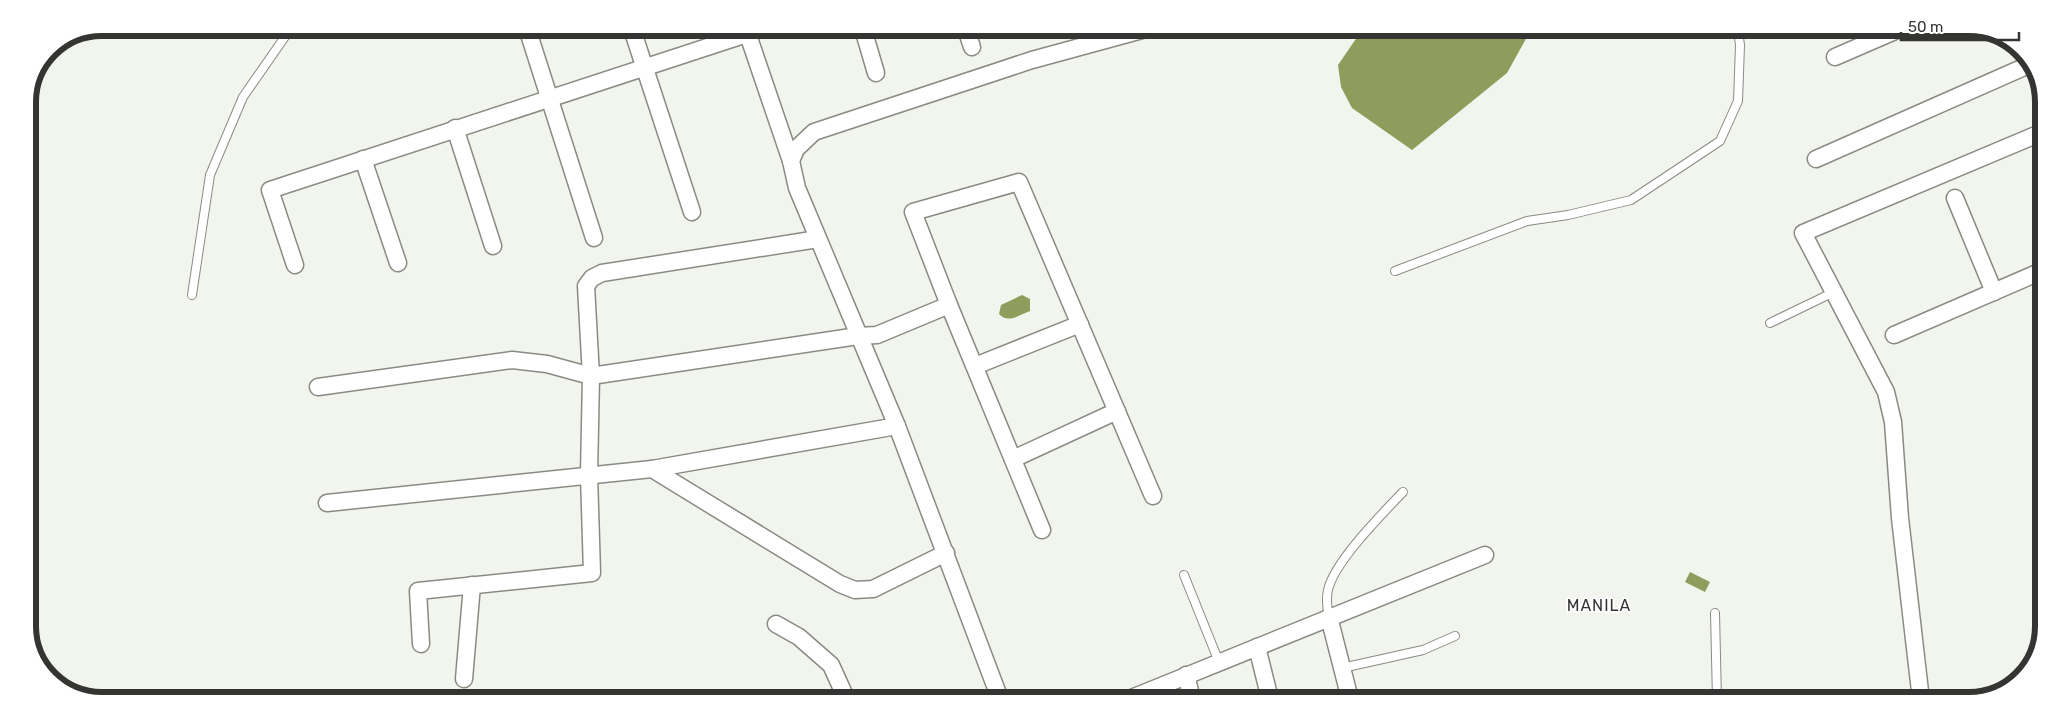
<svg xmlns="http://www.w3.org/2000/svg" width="2071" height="728" font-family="Rubik,sans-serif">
  <rect width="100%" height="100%" fill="#f2f5ed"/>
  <g fill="#8e9d5c">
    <path d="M1362 30H1527V37L1507 73 1412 150 1352 108 1341 87 1338 65Z"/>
    <path d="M1022 295 1030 299V311C1019 315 1008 324 999 314L1001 305Z"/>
    <path d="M1690 572 1710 582 1705 592 1685 582Z"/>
  </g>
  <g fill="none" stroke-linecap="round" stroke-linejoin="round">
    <defs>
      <g id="lane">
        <path d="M1395 271 1527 221 1568 215 1631 200 1720 141 1738 101 1740 45 1738 31"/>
        <path d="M192 295 210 175 243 97 291 28"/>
        <path d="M1770 323 1834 292"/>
        <path d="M1184 575 1219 662"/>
        <path d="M1715 613 1717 700"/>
        <path d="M1329 617C1327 608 1326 599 1328 590 1334 562 1382 514 1403 492"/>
        <path d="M1342 668 1423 650 1455 636"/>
      </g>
      <g id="street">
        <path d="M527 28 594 238"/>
        <path d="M632 29 692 212"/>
        <path d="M746 29 791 161 797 188 897 426 1000 699"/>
        <path d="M863 29 876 73"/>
        <path d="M966 29 972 47"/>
        <path d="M1835 57 1895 31"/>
        <path d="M455 128 493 246"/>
        <path d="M363 159 398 263"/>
        <path d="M1816 159 2031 64"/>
        <path d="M791 161 796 149 814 132 1032 60 1142 30"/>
        <path d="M1955 198 1994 292"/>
        <path d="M295 265 270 190 747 34"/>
        <path d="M1894 335 2042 271"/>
        <path d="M975 366 1080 324"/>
        <path d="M318 387 512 360 547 364 591 376 858 336 877 335 949 305"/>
        <path d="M1013 459 1117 411"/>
        <path d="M652 469 840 584 855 590 873 589 946 553"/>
        <path d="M327 503 652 469 897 426"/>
        <path d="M1042 530 949 305 913 212 1019 182 1153 496"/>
        <path d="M1329 617 1350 699"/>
        <path d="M776 624 799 637 831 665 846 698"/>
        <path d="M421 644 418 591 592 573 589 475 591 376 586 286 592 278 602 273 818 239"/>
        <path d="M1257 647 1270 699"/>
        <path d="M1186 675 1192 699"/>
        <path d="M464 679 472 585"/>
        <path d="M1129 699 1485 555"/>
        <path d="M1921 700 1900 518 1893 422 1886 392 1803 233 2043 132"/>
      </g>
    </defs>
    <use href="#lane" stroke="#898b83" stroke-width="10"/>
    <use href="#street" stroke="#898b83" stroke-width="19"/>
    <use href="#lane" stroke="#fff" stroke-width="8"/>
    <use href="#street" stroke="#fff" stroke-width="16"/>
  </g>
  <g text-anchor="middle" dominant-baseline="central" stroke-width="4" stroke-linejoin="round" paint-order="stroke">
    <g font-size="16" letter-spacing="1" fill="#343532" stroke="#fff">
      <text x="1599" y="605">MANILA</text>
    </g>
  </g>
  <path d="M0 0H2071V728H0ZM102 36H1969A66 66 0 0 1 2035 102V626A66 66 0 0 1 1969 692H102A66 66 0 0 1 36 626V102A66 66 0 0 1 102 36Z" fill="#fff" fill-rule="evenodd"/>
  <path fill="none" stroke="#343532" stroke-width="6" d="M102 36H1969A66 66 0 0 1 2035 102V626A66 66 0 0 1 1969 692H102A66 66 0 0 1 36 626V102A66 66 0 0 1 102 36Z"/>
  <path d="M1901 32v8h118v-8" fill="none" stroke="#343532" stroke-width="2.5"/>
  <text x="1908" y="32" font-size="15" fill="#343532" stroke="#ffffff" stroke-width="4" paint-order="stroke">50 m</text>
</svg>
